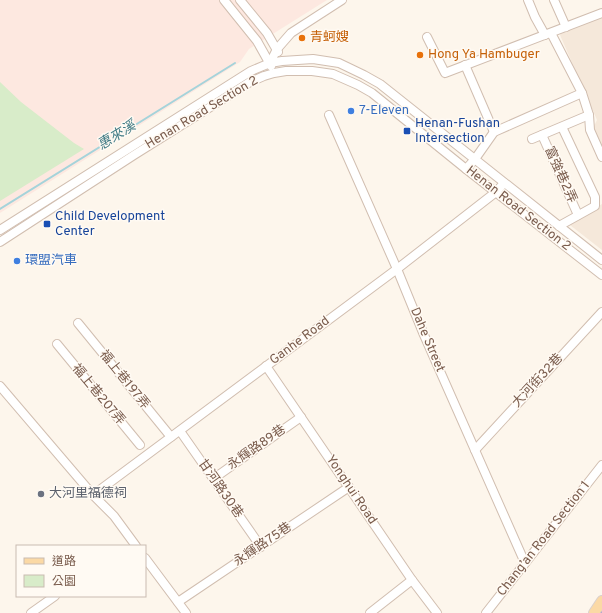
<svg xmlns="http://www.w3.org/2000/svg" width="602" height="613" font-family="Overpass,'Noto Sans TC',sans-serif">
  <rect width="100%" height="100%" fill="#fdf6ec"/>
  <g fill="#f5e8da">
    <path d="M602 16V152L592 130 597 120 560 35 561 32Z"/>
    <path d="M602 204V250L570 225 578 216 599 206Z"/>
  </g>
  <path fill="#fde8e0" d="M0 0H327L249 49 240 62 0 213Z"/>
  <path fill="#d8ecc9" d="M0 82 21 102 74 143 84 149 0 201Z"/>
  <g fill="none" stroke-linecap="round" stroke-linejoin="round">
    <path stroke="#a5d3da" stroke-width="2" d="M0 209 235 63"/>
    <defs>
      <g id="minor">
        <path d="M224 0 257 41 271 66"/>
        <path d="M240 0 267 33 278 52"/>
        <path d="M528 0 535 17 545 35"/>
        <path d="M554 0 566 27"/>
        <path d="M551 33 582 93 589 115 590 130 602 157"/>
        <path d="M427 37 445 73 602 13"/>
        <path d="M270 63 277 49 291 33 342 0"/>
        <path d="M465 65 494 132"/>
        <path d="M329 115 397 269 424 335 525 563"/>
        <path d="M542 135 578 215"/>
        <path d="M532 139 589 115"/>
        <path d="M466 169 475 159 494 132 582 93"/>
        <path d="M559 226 595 206V197L562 127"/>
        <path d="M0 230 251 71 270 63 282 61 313 59 339 63 364 75 380 84 602 260"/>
        <path d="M0 242 134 155 250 82 264 76 274 73 286 71H312L333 74 358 85 372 93 466 169 602 275"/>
        <path d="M78 323 171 437"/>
        <path d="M57 344 140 445"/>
        <path d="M266 366 412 580 437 613"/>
        <path d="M0 386 93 495 114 516 136 546"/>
        <path d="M180 431 261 547"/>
        <path d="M475 450 602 312"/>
        <path d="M213 479 301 417"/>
        <path d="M93 495 397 269 496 192 504 183"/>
        <path d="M145 558 186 613"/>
        <path d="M178 602 349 487"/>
        <path d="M31 613 55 596"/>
        <path d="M370 613 412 580"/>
        <path d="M486 613 602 465"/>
      </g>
      <path id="major" d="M594 613 602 601"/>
    </defs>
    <use href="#minor" stroke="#d1beb0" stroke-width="10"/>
    <use href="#major" stroke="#dad1cd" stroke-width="12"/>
    <use href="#minor" stroke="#fff" stroke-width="8"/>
    <use href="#major" stroke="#fbd9a5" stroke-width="10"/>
    <path stroke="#b9a8c9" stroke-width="2" stroke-dasharray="6 4" stroke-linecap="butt" d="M601 613 602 612"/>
  </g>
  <g fill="#e8710a" stroke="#fffaf3" stroke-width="1.5">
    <circle cx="302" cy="38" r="4"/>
    <circle cx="420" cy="55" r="4"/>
  </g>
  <g fill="#3f7fe0" stroke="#fffaf3" stroke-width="1.5">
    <circle cx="351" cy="111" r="4"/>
    <circle cx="17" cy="261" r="4"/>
  </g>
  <g fill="#1a4fb4" stroke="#fffaf3" stroke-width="1.5">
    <rect x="403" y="127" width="8" height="8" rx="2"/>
    <rect x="43" y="220" width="8" height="8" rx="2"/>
  </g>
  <circle fill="#6b7280" stroke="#fffaf3" stroke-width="1.5" cx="41" cy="494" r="4"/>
  <g text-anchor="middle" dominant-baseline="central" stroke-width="3" stroke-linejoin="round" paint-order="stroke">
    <g font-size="13" fill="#c56008" stroke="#fffaf3" text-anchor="start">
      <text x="310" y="38">青蚵嫂</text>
      <text x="428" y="55">Hong Ya Hambuger</text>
    </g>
    <g font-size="13" fill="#366cbe" stroke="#fffaf3" text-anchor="start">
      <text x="359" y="111">7-Eleven</text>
      <text x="25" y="261">環盟汽車</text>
    </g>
    <g font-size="13" fill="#7a5c4d" stroke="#fffaf3">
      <text transform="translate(202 113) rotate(-31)">Henan Road Section 2</text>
      <text transform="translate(560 175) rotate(66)">富強巷2弄</text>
      <text transform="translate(518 209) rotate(38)">Henan Road Section 2</text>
      <text transform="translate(427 340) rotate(67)">Dahe Street</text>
      <text transform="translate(300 341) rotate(-37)">Ganhe Road</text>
      <text transform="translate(124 380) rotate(51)">福上巷197弄</text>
      <text transform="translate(538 381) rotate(-47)">大河街32巷</text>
      <text transform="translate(98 395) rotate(50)">福上巷207弄</text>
      <text transform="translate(257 448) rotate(-35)">永輝路89巷</text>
      <text transform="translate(220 489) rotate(55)">甘河路30巷</text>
      <text transform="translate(351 490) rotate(56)">Yonghui Road</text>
      <text transform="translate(544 539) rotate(-52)">Chang’an Road Section 1</text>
      <text transform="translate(263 545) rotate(-34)">永輝路75巷</text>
    </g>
    <g font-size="13" fill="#164399" stroke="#fffaf3" text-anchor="start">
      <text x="415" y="124">Henan-Fushan<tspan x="415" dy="15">Intersection</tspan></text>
      <text x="55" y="217">Child Development<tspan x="55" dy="15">Center</tspan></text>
    </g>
    <g font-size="13" fill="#5b616d" stroke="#fffaf3" text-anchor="start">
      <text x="49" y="494">大河里福德祠</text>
    </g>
    <g font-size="14" font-style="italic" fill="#437c86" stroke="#fffaf3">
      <text transform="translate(117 136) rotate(-32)">惠來溪</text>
    </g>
  </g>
  <rect x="16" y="545" width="130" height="52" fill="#fffaf3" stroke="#cabbb1"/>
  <rect x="24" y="558" width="20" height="6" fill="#fbd9a5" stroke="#cabbb1"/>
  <text x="52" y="565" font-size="12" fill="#7a5c4d">道路</text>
  <rect x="24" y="575" width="20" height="12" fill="#d8ecc9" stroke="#cabbb1"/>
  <text x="52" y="585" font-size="12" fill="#7a5c4d">公園</text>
</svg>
